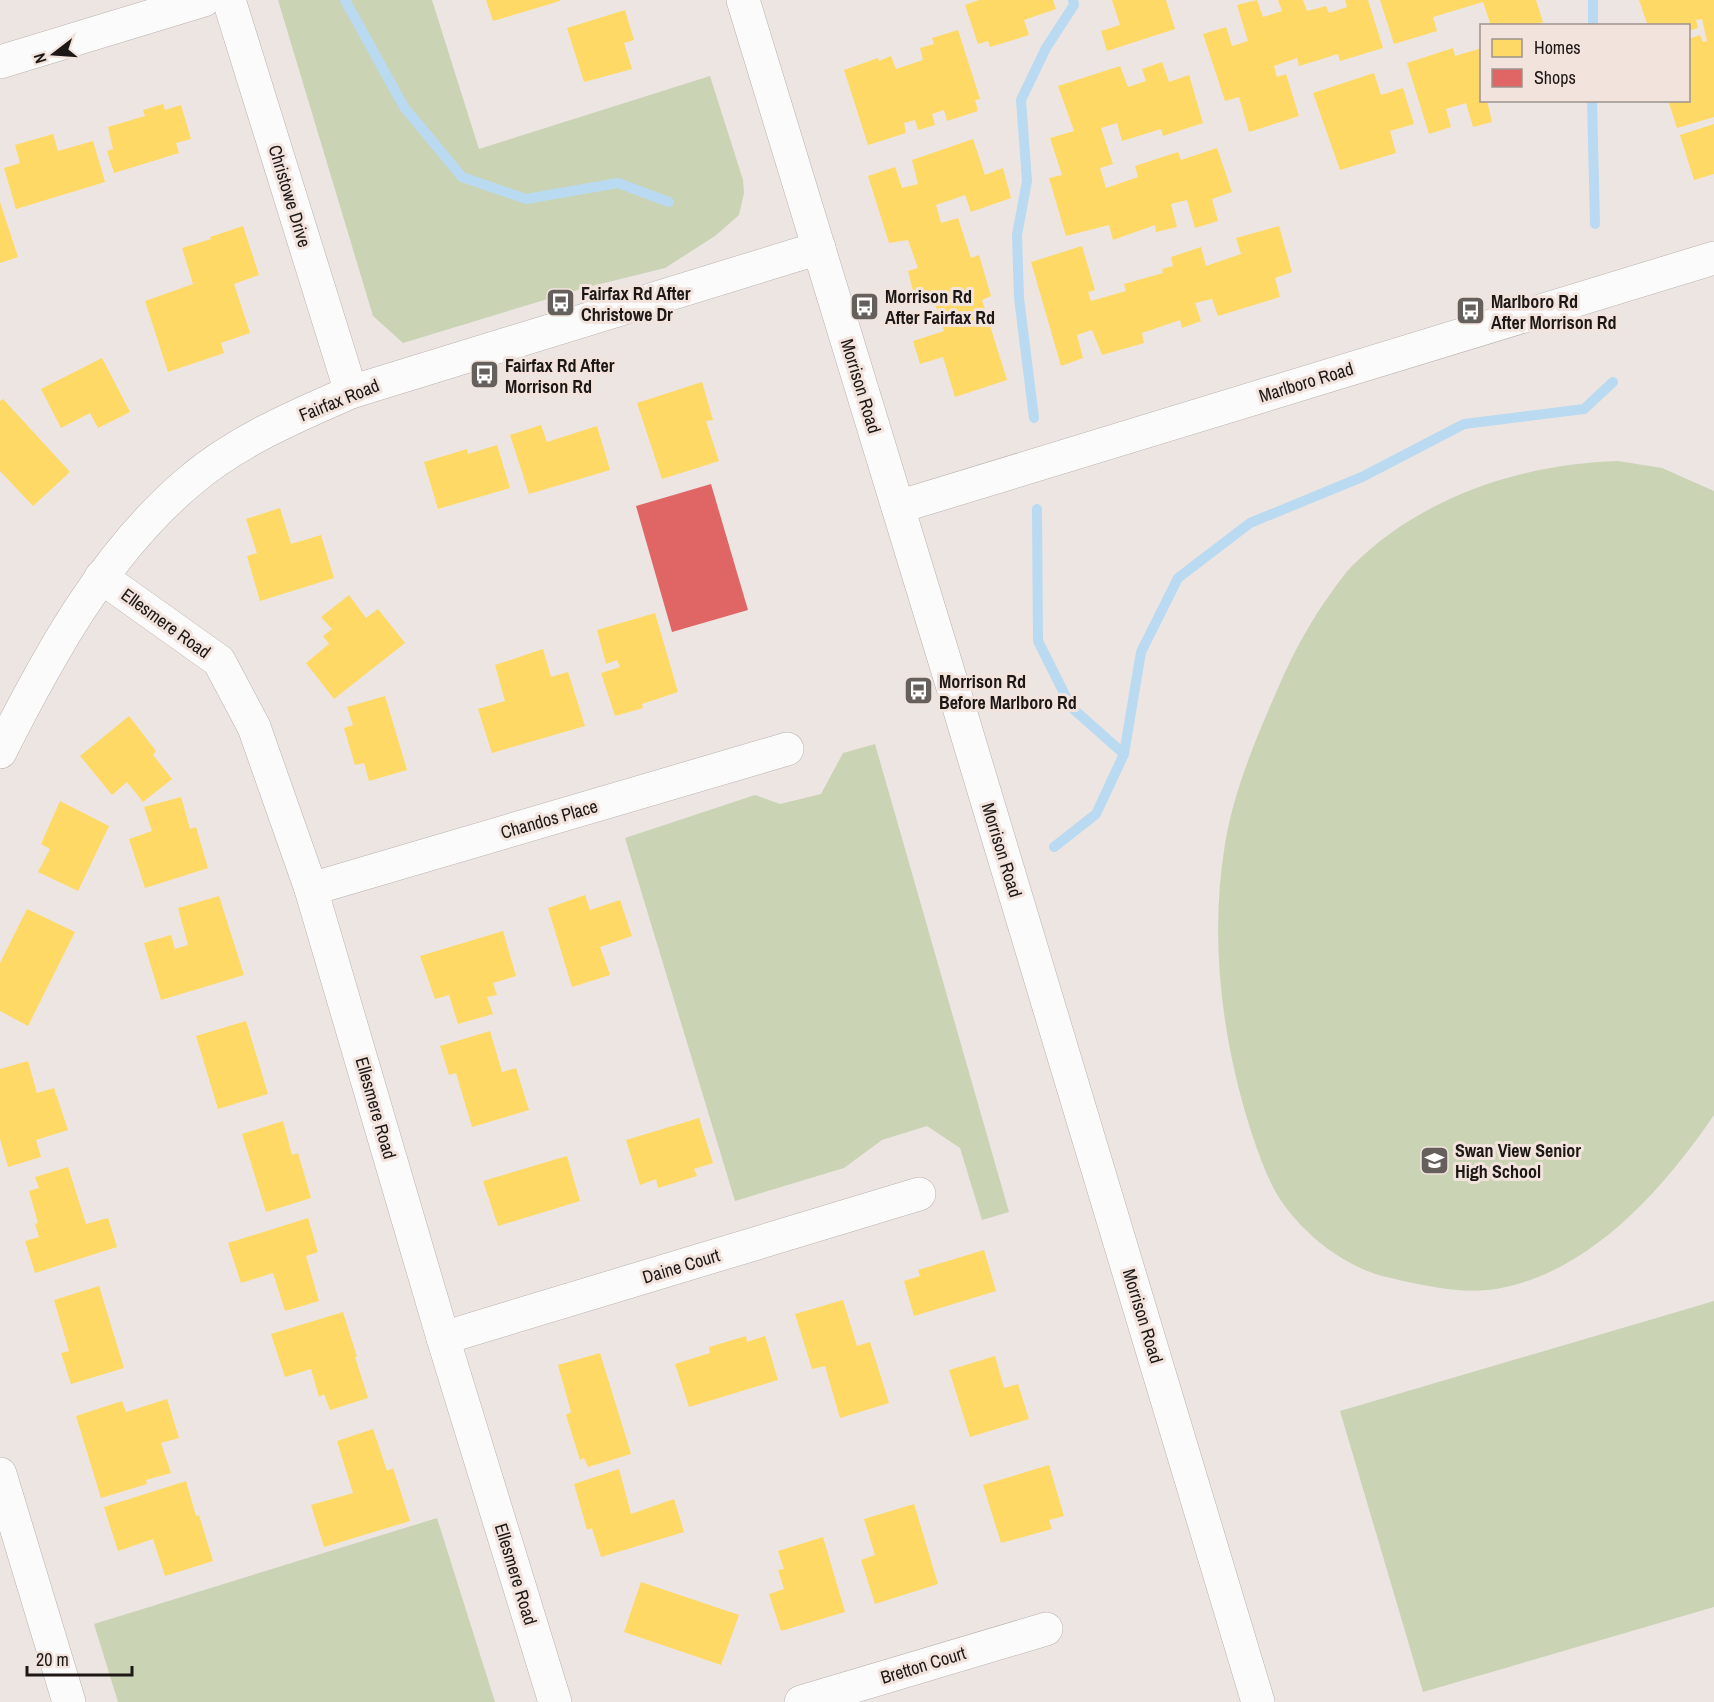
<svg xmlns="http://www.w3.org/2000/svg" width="1714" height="1702" font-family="'Archivo Narrow',sans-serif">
  <rect width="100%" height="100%" fill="#ede5e2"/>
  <g fill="#cad4b4">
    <path d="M278 0H432L479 149 710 76 743 180 744 193 739 215 715 236 665 268 584 288 403 343 373 316Z"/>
    <path d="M1618 461 1662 468 1714 491V1115C1662 1191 1586 1278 1488 1290 1460 1293 1426 1286 1399 1280 1389 1277 1379 1276 1370 1272 1333 1258 1299 1229 1278 1196 1267 1178 1259 1155 1252 1134 1222 1042 1209 940 1225 844 1234 790 1256 738 1278 688 1293 653 1311 620 1333 590 1339 582 1345 573 1352 566 1422 496 1522 464 1618 461Z"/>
    <path d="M875 744 1009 1212 982 1220 960 1148 927 1126 882 1140 844 1168 735 1201 625 838 755 795 780 804 821 794 843 753Z"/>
    <path d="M1714 1301V1607L1423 1692 1340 1411Z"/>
    <path d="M437 1518 495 1702H118L94 1624Z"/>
  </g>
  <g fill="#ffd966">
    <path d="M486 0H560V1L493 21Z"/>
    <path d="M979 0H1053L1056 9 1024 20 1029 35 990 47 988 41 978 44 965 5Z"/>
    <path d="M1112 0H1166L1175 29 1107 51 1101 31 1120 25Z"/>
    <path d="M1257 0 1263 17 1282 11 1278 0H1303L1307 11 1326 6 1329 13 1347 7 1345 0H1368L1383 48 1340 61 1338 54 1299 66 1297 58 1274 66 1277 77 1286 74 1299 116 1249 132 1239 97 1225 101 1203 34 1226 27 1232 46 1248 41 1237 5Z"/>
    <path d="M1380 0H1536L1543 22 1532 26H1491L1483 2 1433 17 1437 31 1394 44Z"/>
    <path d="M1639 0H1714V117L1677 128 1668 100H1688V39L1700 35 1703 42 1707 41 1702 19 1696 20 1698 28 1688 31V26H1648Z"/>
    <path d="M625 10 634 40 624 43 632 69 584 82 567 28Z"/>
    <path d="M958 30 980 99 975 100 978 111 947 121 944 110 932 114 935 125 918 130 915 120 904 123 906 133 868 145 844 70 878 58 879 61 891 56 896 69 923 60 920 48 934 44 932 38Z"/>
    <path d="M1453 48 1455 56 1482 48V100H1487L1492 122 1473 127 1466 103 1446 109 1451 127 1429 134 1407 63Z"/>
    <path d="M1162 62 1169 82 1189 75 1203 123 1163 136 1161 129 1122 141 1117 123 1101 128 1113 164 1100 168 1106 188 1138 177 1135 166 1178 152 1181 160 1217 148 1232 192 1212 199 1218 221 1195 228 1187 200 1171 204 1177 227 1156 232 1155 225 1113 240 1109 225 1066 236 1049 178 1062 175 1050 138 1074 131 1058 86 1120 66 1128 87 1146 81 1142 69Z"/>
    <path d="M1374 73 1381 95 1403 88 1414 124 1390 131 1396 153 1340 170 1313 93Z"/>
    <path d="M163 104 165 110 181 105 191 139 176 143 179 153 114 173 107 151 113 149 108 127 145 116 143 110Z"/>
    <path d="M1714 124V174L1694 180 1680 135Z"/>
    <path d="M53 134 58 151 93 141 105 182 16 209 4 168 20 163 15 145Z"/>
    <path d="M973 139 985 175 1003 168 1011 198 971 212 965 195 936 205 941 223 958 218 971 258 979 255 991 296 982 300 1007 380 955 397 943 357 920 364 913 341 944 331 932 294 915 299 908 271 918 268 908 240 889 243 868 176 895 167 902 188 918 184 912 160Z"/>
    <path d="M0 202 18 257 0 263Z"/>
    <path d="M243 226 259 275 234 284 250 333 221 343 224 353 168 372 145 301 193 284 182 248 211 239 210 237Z"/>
    <path d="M1279 226 1292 272 1275 278 1280 297 1218 316 1212 299 1195 303 1201 321 1182 328 1180 320 1142 333 1144 343 1102 355 1092 330 1077 335 1083 358 1061 366 1031 262 1082 246 1095 290 1088 292 1091 301 1126 291 1124 284 1163 273 1162 269 1173 266 1171 257 1201 247 1206 266 1241 254 1236 238Z"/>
    <path d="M102 358 130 412 98 428 90 413 61 428 41 389Z"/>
    <path d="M702 382 713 420 706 421 719 461 662 479 637 403Z"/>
    <path d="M3 399 70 472 33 506 0 471V401Z"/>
    <path d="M541 425 547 442 597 426 610 470 529 494 510 435Z"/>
    <path d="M497 445 510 488 438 509 424 462 467 449 468 454Z"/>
    <path d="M280 508 291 544 321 535 334 578 260 601 247 556 257 553 246 519Z"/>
    <path d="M349 595 366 618 378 609 405 643 334 699 306 663 329 644 323 636 332 629 321 617Z"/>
    <path d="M655 613 678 692 642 704 643 708 615 716 601 673 620 667 617 660 606 664 597 630Z"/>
    <path d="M543 649 551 677 568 672 585 726 492 753 478 709 505 701 495 665Z"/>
    <path d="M385 696 407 770 369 781 364 763 355 765 344 728 353 725 347 707Z"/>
    <path d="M129 716 156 751 153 755 172 779 143 802 127 782 112 795 80 756Z"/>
    <path d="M181 797 190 829 196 827 208 868 145 888 129 839 152 831 144 807Z"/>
    <path d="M60 801 109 826 78 891 38 872 50 849 41 844Z"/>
    <path d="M585 895 590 910 620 900 632 936 600 947 610 975 572 987 548 908Z"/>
    <path d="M219 896 244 975 161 1000 144 943 171 935 175 949 188 945 178 908Z"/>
    <path d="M27 909 75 932 28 1026 0 1011V963Z"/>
    <path d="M503 931 516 976 493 983 497 995 487 997 493 1014 458 1024 449 995 435 999 420 956Z"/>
    <path d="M246 1021 268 1094 218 1109 196 1036Z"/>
    <path d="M490 1031 502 1072 516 1068 529 1110 472 1127 456 1073 449 1075 440 1046Z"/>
    <path d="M28 1061 37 1093 54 1088 68 1130 36 1140 41 1157 8 1167 0 1139V1069Z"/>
    <path d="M699 1118 713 1163 694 1169 697 1176 658 1188 656 1179 640 1185 626 1140Z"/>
    <path d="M283 1121 292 1155 298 1153 311 1198 266 1212 242 1134Z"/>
    <path d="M567 1156 580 1201 498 1226 483 1181Z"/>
    <path d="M68 1167 86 1224 108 1218 117 1247 35 1273 25 1241 39 1237 35 1224 38 1223 29 1191 39 1188 35 1177Z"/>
    <path d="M308 1218 318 1252 306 1256 319 1301 285 1311 273 1273 241 1283 228 1243Z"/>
    <path d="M984 1250 996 1291 914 1316 904 1281 920 1276 918 1270Z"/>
    <path d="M99 1286 124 1368 71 1384 61 1353 69 1351 54 1300Z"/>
    <path d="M843 1300 857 1346 870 1342 889 1403 840 1418 825 1366 812 1369 795 1314Z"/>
    <path d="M343 1312 357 1357H355L368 1398 330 1410 324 1394 319 1397 311 1369 285 1377 271 1334Z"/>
    <path d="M746 1336 747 1342 765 1336 778 1380 689 1407 675 1364 710 1353 709 1347Z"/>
    <path d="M600 1353 631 1454 588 1467 584 1458 580 1460 566 1415 571 1412 558 1365Z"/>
    <path d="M995 1356 1004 1388 1018 1384 1029 1419 970 1437 949 1370Z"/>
    <path d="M167 1399 179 1438 161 1443 171 1473 146 1480 147 1484 101 1498 76 1416 122 1401 126 1412Z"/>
    <path d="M373 1429 387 1471 393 1468 410 1521 324 1547 311 1505 353 1493 337 1441Z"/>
    <path d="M1049 1465 1064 1516 1049 1520 1052 1529 1001 1543 983 1485Z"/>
    <path d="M619 1469 631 1514 674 1499 684 1532 601 1557 592 1528 587 1530 574 1484Z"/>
    <path d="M186 1481 196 1516 199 1515 213 1561 165 1576 153 1539 118 1551 104 1507Z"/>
    <path d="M914 1504 938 1584 875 1604 861 1560 875 1555 864 1519Z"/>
    <path d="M823 1537 845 1612 781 1631 769 1594 784 1589 778 1570 784 1569 778 1551Z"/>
    <path d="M641 1582 739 1615 721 1665 624 1632Z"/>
  </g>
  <path fill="#e06666" d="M711 484 748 610 672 632 636 506Z"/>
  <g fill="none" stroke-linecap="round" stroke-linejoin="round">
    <g stroke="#b9daf1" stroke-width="10">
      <path d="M345 0 404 107 462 177 526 199 618 183 669 202"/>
      <path d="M1593 0V26"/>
      <path d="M1592 100 1595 224"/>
      <path d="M1034 418 1019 298 1017 235 1027 181 1021 100 1046 48 1074 5 1073 0"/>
      <path d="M1037 509 1038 641 1071 707 1124 754 1096 814 1054 847"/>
      <path d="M1124 754 1141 652 1178 578 1250 523 1362 477 1464 424 1584 409 1613 382"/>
    </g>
    <defs>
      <g id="minor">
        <path d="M229 0 351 392"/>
        <path d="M0 62 204 0"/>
        <path d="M898 507 1714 258"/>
        <path d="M101 577 219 661 254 727 311 889 443 1338 555 1702"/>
        <path d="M0 752C50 653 105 552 191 480 237 441 296 416 351 392L819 248"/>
        <path d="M311 889 787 749"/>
        <path d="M443 1338 919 1194"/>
        <path d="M0 1474 69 1702"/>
        <path d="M801 1702 1046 1629"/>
      </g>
      <path id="major" d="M743 0 958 704 1258 1702"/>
    </defs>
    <use href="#minor" stroke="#b7b1ae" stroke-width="34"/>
    <use href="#major" stroke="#b7b1ae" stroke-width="34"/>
    <use href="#minor" stroke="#fcfbfb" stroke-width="33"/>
    <use href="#major" stroke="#fcfbfb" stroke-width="33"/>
  </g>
  <defs>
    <symbol id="bus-square" viewBox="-11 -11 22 22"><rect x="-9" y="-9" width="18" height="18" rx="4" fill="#66605d" stroke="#f2e4dd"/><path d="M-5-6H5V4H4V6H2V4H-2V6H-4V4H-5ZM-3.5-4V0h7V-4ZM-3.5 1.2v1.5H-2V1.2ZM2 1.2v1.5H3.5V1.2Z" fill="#fff"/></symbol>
    <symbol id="school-square" viewBox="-11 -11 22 22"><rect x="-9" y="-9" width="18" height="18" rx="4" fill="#66605d" stroke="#f2e4dd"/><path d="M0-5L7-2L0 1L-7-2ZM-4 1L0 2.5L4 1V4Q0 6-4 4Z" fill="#fff"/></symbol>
  </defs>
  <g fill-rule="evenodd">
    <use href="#bus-square" x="544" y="286" width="33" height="33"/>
    <use href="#bus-square" x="848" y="290" width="33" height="33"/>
    <use href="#bus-square" x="1454" y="294" width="33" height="33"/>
    <use href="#bus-square" x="468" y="358" width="33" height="33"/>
    <use href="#bus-square" x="902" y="674" width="33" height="33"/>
    <use href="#school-square" x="1418" y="1144" width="33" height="33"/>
  </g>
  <g text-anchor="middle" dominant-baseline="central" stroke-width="6" stroke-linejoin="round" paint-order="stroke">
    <g font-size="18" fill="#1d1816" stroke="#f2e4dd">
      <text transform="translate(290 196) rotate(73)">Christowe Drive</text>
      <text transform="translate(1306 382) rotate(-17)">Marlboro Road</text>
      <text transform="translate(861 386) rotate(73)">Morrison Road</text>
      <text transform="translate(339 400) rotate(-22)">Fairfax Road</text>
      <text transform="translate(166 623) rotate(36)">Ellesmere Road</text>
      <text transform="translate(549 819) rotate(-16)">Chandos Place</text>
      <text transform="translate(1002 850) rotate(73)">Morrison Road</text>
      <text transform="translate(376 1108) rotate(74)">Ellesmere Road</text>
      <text transform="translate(681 1266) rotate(-17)">Daine Court</text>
      <text transform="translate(1143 1316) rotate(73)">Morrison Road</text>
      <text transform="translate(516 1574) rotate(73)">Ellesmere Road</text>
      <text transform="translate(923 1665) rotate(-17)">Bretton Court</text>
    </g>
    <g font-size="18" font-weight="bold" fill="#1d1816" stroke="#f2e4dd" text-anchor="start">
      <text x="581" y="293">Fairfax Rd After<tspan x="581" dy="21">Christowe Dr</tspan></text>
      <text x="885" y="296">Morrison Rd<tspan x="885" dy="21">After Fairfax Rd</tspan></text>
      <text x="1491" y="301">Marlboro Rd<tspan x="1491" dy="21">After Morrison Rd</tspan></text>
      <text x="505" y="365">Fairfax Rd After<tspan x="505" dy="21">Morrison Rd</tspan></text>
      <text x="939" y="681">Morrison Rd<tspan x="939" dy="21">Before Marlboro Rd</tspan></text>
      <text x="1455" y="1150">Swan View Senior<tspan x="1455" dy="21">High School</tspan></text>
    </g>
  </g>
  <rect x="1480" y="24" width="210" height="78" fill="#f2e4dd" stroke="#9d928d" stroke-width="1.5"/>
  <rect x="1492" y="39" width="30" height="18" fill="#ffd966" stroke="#9d928d" stroke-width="1.5"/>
  <text x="1534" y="54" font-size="18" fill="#1d1816">Homes</text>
  <rect x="1492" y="69" width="30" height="18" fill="#e06666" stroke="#9d928d" stroke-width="1.5"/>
  <text x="1534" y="84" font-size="18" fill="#1d1816">Shops</text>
  <g transform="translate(54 54) rotate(253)" stroke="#f2e4dd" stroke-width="4.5" paint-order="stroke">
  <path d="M0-4.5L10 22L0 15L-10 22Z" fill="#1d1816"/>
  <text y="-9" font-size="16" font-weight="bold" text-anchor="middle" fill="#1d1816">N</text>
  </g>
  <path d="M27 1666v9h105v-9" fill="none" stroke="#1d1816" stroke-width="3"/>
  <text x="36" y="1666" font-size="18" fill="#1d1816" stroke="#f2e4dd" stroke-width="4.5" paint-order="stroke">20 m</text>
</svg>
